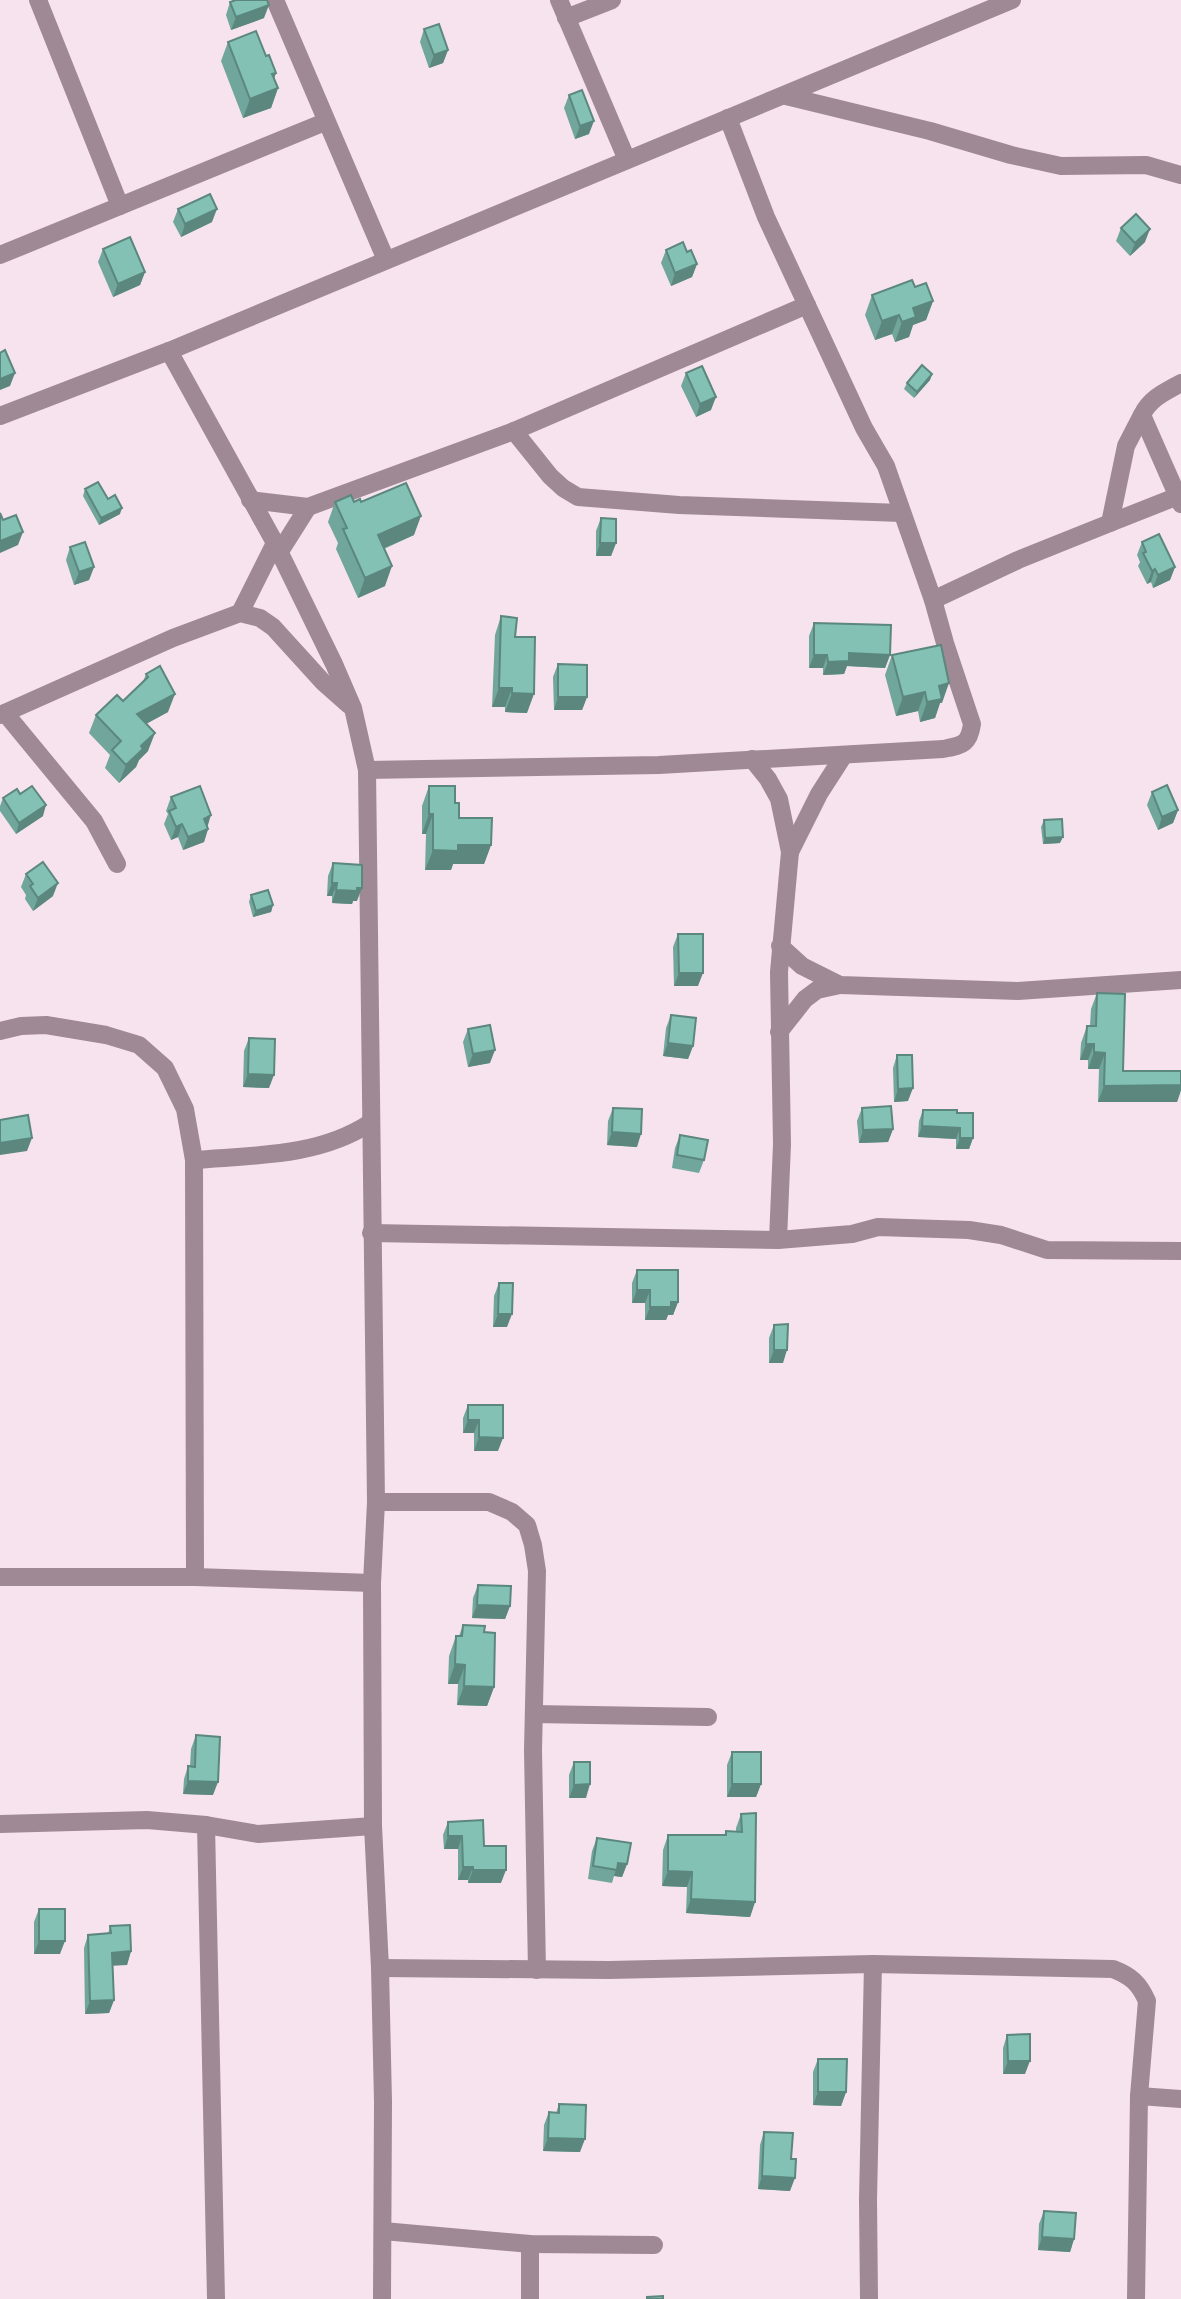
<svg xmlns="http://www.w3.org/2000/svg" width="1181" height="2299" font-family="'Sofia Sans Condensed',sans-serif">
  <rect width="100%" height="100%" fill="#f7e3ee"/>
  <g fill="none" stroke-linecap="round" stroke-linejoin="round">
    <g stroke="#9e8995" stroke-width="18">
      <path d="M275 0 386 260"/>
      <path d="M559 0 627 160"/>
      <path d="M566 18 612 0"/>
      <path d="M786 96 930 131 1011 155 1061 166 1146 165 1181 175"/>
      <path d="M728 118 766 217 864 428 886 466 933 600"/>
      <path d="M120 206 325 122"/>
      <path d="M0 255 120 206 38 0"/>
      <path d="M169 351 275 543 334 664 353 708 367 770 376 1502 372 1583 373 1826 380 1968 383 2102 382 2299"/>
      <path d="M1181 383C1165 392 1150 398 1142 415L1181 504"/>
      <path d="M0 416 169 351 1012 0"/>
      <path d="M514 431 550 476 563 488 578 497 679 505 901 513"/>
      <path d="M250 500 308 507 514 431 807 305"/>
      <path d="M1110 523 1178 496"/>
      <path d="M279 553 308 507"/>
      <path d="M240 613 275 543"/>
      <path d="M5 713 94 821 117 864"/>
      <path d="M0 715 173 638 240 613 260 618 273 627 323 682 349 705"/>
      <path d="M752 759 768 779 779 799 790 852 779 972 782 1144 778 1240"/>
      <path d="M367 770 659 765 943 749C962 745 969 745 972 724L945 643 933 600 1018 560 1110 523 1126 446 1142 415"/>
      <path d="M790 852 819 794 844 755"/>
      <path d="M780 946 802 966 840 985 1018 991 1181 980"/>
      <path d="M0 1031 21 1026 46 1025 106 1035 139 1045 165 1068 185 1109 194 1160 195 1577"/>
      <path d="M779 1032 805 999 817 990 840 985"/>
      <path d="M194 1160C254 1155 318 1157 370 1123"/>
      <path d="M371 1233 778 1240 852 1234 878 1227 969 1230 1001 1235 1047 1250 1181 1251"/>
      <path d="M376 1502H489L512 1512 527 1525 533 1545 537 1571 533 1750 537 1970"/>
      <path d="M0 1577H195L372 1583"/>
      <path d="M534 1714 708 1717"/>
      <path d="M0 1824 147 1820 206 1825 258 1834 373 1826"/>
      <path d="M206 1825 216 2299"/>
      <path d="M380 1968 609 1970 873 1964 1113 1969C1131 1976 1139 1983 1147 2001L1139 2096 1136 2299"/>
      <path d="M1139 2096 1181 2099"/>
      <path d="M383 2231 530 2244 654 2245"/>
      <path d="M530 2244V2299"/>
      <path d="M869 2299 868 2200 873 1964"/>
    </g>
  </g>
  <g fill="#70a69b">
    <path d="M230 2 264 18 231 30 226 15Z"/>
    <path d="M424 29 448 50 443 63 429 68 420 42Z"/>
    <path d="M228 42 266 56 276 73 274 78 278 88 271 108 243 118 221 61Z"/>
    <path d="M569 95 589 134 575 139 564 108Z"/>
    <path d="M178 209 212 222 181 237 173 222Z"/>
    <path d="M1121 228 1145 242 1130 256 1116 241Z"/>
    <path d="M103 249 145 272 140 285 113 297 98 262Z"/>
    <path d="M666 250 687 252 697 264 692 277 671 286 661 263Z"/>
    <path d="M915 287 933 301 926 320 913 325 909 337 895 342 892 334 875 340 865 315 872 295Z"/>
    <path d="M686 373 711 410 696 417 681 386Z"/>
    <path d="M932 374 930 380 914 398 904 389 907 383Z"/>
    <path d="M85 489 108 499 120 514 99 525 83 496Z"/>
    <path d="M335 502H361L414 535 384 549 385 586 358 598 336 549 338 543 328 522Z"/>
    <path d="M601 518 616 543 611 556H596V531Z"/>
    <path d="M1142 542 1175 567 1170 580 1153 588 1151 582 1147 584 1138 566 1140 562 1137 555Z"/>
    <path d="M70 547 94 567 89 580 74 585 66 560Z"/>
    <path d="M501 616 515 637 527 713 505 712V707H492L495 635Z"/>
    <path d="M814 623 890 655 885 668 847 666 844 674 823 675V668H809V636Z"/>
    <path d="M892 655 942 703H940L935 718 920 722 918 711 896 716 885 675Z"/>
    <path d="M558 664 587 697 582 710H554L553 677Z"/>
    <path d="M146 674 168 712 146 724 148 751 139 760 136 767 119 783 105 768 110 755 89 733 96 715 123 701 143 682Z"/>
    <path d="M429 786 455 803 459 818 491 845 484 864H453L451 870H425L426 834H422V806Z"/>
    <path d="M1152 792 1178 810 1173 823 1158 830 1147 805Z"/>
    <path d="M20 794 43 816 16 834 0 811V806L3 798Z"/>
    <path d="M171 797 207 827 208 829 204 842 183 850 178 837 171 840 164 824 168 814 166 811Z"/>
    <path d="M1044 820 1060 843 1043 844 1041 827Z"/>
    <path d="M333 863 357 901H353L352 904 332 903V896H327L328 876Z"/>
    <path d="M26 874 53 896 33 911 25 899 26 895 21 887Z"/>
    <path d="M251 895 273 905 271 912 253 917 249 902Z"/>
    <path d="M678 934 698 986H674L673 947Z"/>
    <path d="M1097 993 1123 1071H1181V1090L1177 1102H1098L1099 1069H1088V1060H1080L1081 1043 1087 1026H1090L1091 1009Z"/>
    <path d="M671 1015 693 1046 688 1059 663 1056 666 1028Z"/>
    <path d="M468 1029 490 1063 468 1067 463 1042Z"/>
    <path d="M249 1038 269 1088 243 1087 244 1051Z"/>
    <path d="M897 1055 908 1101 894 1102 893 1068Z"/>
    <path d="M613 1108 637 1147 607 1145 608 1121Z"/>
    <path d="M862 1108 893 1129 888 1142 859 1143 857 1121Z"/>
    <path d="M923 1110 957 1113 973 1138 969 1149H956V1139L918 1137 919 1121Z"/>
    <path d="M680 1135 704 1160 699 1173 672 1168 675 1148Z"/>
    <path d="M637 1270 678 1302 673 1315H668L666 1320H645V1303H632V1283Z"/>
    <path d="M499 1283 507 1327H493L494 1296Z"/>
    <path d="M774 1325 783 1363H769V1338Z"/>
    <path d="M468 1405 498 1451H474V1433H463V1418Z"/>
    <path d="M478 1585 510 1606 505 1619 472 1618 473 1598Z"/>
    <path d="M463 1625 484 1632 494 1687 487 1706 457 1705 458 1684H448L449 1656 456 1636H459Z"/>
    <path d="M196 1735 213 1795 183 1794 184 1779 188 1766H190L191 1749Z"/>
    <path d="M732 1752 761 1784 756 1797H727V1765Z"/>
    <path d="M574 1762 586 1798H569V1775Z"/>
    <path d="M741 1814 755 1902 750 1917 686 1913 687 1887 662 1886 663 1850 668 1835H724L726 1831H736V1828Z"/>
    <path d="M448 1822 484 1846 501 1883H468V1880H458V1849H444L443 1835Z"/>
    <path d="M597 1838 627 1864 622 1877 614 1876 612 1883 588 1879 592 1851Z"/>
    <path d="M39 1909 60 1954H34V1922Z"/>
    <path d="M110 1926 131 1951 127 1965H113L114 2000 109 2013 85 2014 84 1948 88 1935 108 1934Z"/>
    <path d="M1007 2035 1025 2074H1003V2048Z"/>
    <path d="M818 2059 846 2092 841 2106 813 2105V2072Z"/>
    <path d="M559 2104 580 2152 543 2151 544 2125 549 2112 556 2113Z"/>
    <path d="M764 2132 790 2191 758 2189 760 2145Z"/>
    <path d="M1044 2211 1074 2239 1070 2252 1038 2250 1039 2224Z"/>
  </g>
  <g fill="#5b877e">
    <path d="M269 5 264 18 231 30 236 17Z"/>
    <path d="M448 50 443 63 429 68 434 55Z"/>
    <path d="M276 73 269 92 278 88 271 108 243 118 250 99 272 74Z"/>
    <path d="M594 121 589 134 575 139 580 126Z"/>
    <path d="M217 209 212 222 181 237 185 224Z"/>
    <path d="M1150 229 1145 242 1130 256 1135 243Z"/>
    <path d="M697 264 692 277 671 286 675 273Z"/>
    <path d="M145 272 140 285 113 297 118 284Z"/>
    <path d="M933 301 926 320 913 325 909 337 895 342 902 322 913 308Z"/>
    <path d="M899 315 892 334 875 340 882 321Z"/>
    <path d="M15 373 10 386 0 390V379Z"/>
    <path d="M932 374 930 380 914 398 917 392Z"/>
    <path d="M716 397 711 410 696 417 700 404Z"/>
    <path d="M122 508 120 514 99 525 101 518Z"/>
    <path d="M421 516 414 535 370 554 378 535Z"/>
    <path d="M23 532 18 545 0 553V541Z"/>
    <path d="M600 543H616L611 556H596Z"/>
    <path d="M392 566 385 586 358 598 365 578Z"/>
    <path d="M94 567 89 580 74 585 79 572Z"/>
    <path d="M1175 567 1170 580 1153 588 1158 575Z"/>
    <path d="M1155 569 1151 582 1147 584 1152 571Z"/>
    <path d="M849 653 890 655 885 668 847 666 844 674 823 675 828 662Z"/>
    <path d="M814 655H827L823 668H809Z"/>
    <path d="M949 683 942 703H940L935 718 920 722 927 702 939 686Z"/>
    <path d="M499 688H512L505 707H492Z"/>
    <path d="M925 692 918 711 896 716 903 697Z"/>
    <path d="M512 693 534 694 527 713 505 712Z"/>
    <path d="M175 694 168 712 131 732 137 714Z"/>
    <path d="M558 697H587L582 710H554Z"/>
    <path d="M155 733 148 751 139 760 136 767 119 783 126 765 141 746Z"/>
    <path d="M46 805 43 816 16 834 19 823Z"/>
    <path d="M1178 810 1173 823 1158 830 1162 817Z"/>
    <path d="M429 814H433L426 834H422Z"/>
    <path d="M211 815 207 828 204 819Z"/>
    <path d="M182 824 178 837 171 840 176 827Z"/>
    <path d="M208 829 204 842 183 850 188 837Z"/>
    <path d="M1063 837 1060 843 1043 844 1045 838Z"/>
    <path d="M458 845H491L484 864H453L451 870H425L433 850Z"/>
    <path d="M58 883 53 896 33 911 38 898Z"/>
    <path d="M332 883H337L332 896H327Z"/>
    <path d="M357 888H362L357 901H353L352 904 332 903 336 890Z"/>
    <path d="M273 905 271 912 253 917 256 911Z"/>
    <path d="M679 973H703L698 986H674Z"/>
    <path d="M668 1043 693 1046 688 1059 663 1056Z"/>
    <path d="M1086 1044H1094L1088 1060H1080Z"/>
    <path d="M495 1050 490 1063 468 1067 473 1054Z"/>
    <path d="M1094 1052 1105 1053 1099 1069H1088Z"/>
    <path d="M248 1074 274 1075 269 1088 243 1087Z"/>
    <path d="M1181 1085V1090L1177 1102H1098L1104 1086Z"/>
    <path d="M913 1088 908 1101 894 1102 898 1089Z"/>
    <path d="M922 1126 960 1128 956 1139 918 1137Z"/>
    <path d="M893 1129 888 1142 859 1143 863 1130Z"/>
    <path d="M612 1132 641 1134 637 1147 607 1145Z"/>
    <path d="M32 1138 27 1151 0 1155V1143Z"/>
    <path d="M960 1138H973L969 1149H956Z"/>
    <path d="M637 1290H650L645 1303H632Z"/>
    <path d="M671 1302H678L673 1315H668L666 1320H645L650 1307Z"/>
    <path d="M498 1314H512L507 1327H493Z"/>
    <path d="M774 1350H787L783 1363H769Z"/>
    <path d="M468 1420H479L474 1433H463Z"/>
    <path d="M479 1437 503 1438 498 1451H474Z"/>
    <path d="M477 1605 510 1606 505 1619 472 1618Z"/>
    <path d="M455 1664 465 1665 458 1684H448Z"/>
    <path d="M464 1686 494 1687 487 1706 457 1705Z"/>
    <path d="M188 1781 218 1782 213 1795 183 1794Z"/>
    <path d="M590 1784 586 1798H569L574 1785Z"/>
    <path d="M732 1784H761L756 1797H727Z"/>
    <path d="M448 1836H462L458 1849H444Z"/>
    <path d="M618 1863 627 1864 622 1877 614 1876Z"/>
    <path d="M463 1867H473L468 1880H458Z"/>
    <path d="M473 1870H506L501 1883H468Z"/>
    <path d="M668 1871 692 1872 687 1887 662 1886Z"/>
    <path d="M691 1899 755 1902 750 1917 686 1913Z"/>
    <path d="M39 1941H65L60 1954H34Z"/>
    <path d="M131 1951 127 1965 108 1966 112 1953Z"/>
    <path d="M114 2000 109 2013 85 2014 90 2001Z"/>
    <path d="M1008 2061H1030L1025 2074H1003Z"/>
    <path d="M818 2092H846L841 2106 813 2105Z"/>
    <path d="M548 2138 585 2139 580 2152 543 2151Z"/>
    <path d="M762 2176 795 2178 790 2191 758 2189Z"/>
    <path d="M1042 2237 1074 2239 1070 2252 1038 2250Z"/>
  </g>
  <g fill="#82c1b4" stroke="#5b877e" stroke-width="2">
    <path d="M236 0H267L269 5 236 17 230 2Z"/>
    <path d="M439 24 448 50 434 55 424 29Z"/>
    <path d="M256 31 266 56 269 55 276 73 272 74 278 88 250 99 228 42Z"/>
    <path d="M582 90 594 121 580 126 569 95Z"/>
    <path d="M210 194 217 209 185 224 178 209Z"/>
    <path d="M1136 214 1150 229 1135 243 1121 228Z"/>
    <path d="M130 237 145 272 118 284 103 249Z"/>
    <path d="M683 242 687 252 691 250 697 264 675 273 666 250Z"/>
    <path d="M912 280 915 287 926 283 933 301 913 308 916 317 902 322 899 315 882 321 872 295Z"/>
    <path d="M5 350 15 373 0 379V353Z"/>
    <path d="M922 365 932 374 917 392 907 383Z"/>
    <path d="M702 366 716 397 700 404 686 373Z"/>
    <path d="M98 482 108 499 115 495 122 508 101 518 85 489Z"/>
    <path d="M406 483 421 516 378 535 392 566 365 578 343 529 347 528 335 502 351 495 354 502 360 499 361 502Z"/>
    <path d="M0 513 3 520 16 515 23 532 0 541Z"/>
    <path d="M601 518 616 519V543H600Z"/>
    <path d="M1159 534 1175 567 1158 575 1155 569 1152 571 1143 553 1146 552 1142 542Z"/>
    <path d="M85 542 94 567 79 572 70 547Z"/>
    <path d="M501 616 517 618 515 637H535L534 694 512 693V688H499Z"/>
    <path d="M814 623 891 625 890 655 849 653V661L828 662 827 655H814Z"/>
    <path d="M941 645 949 683 939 686 942 699 927 702 925 692 903 697 892 655Z"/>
    <path d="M558 664 587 665V697H558Z"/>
    <path d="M160 666 175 694 137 714 155 733 141 746 143 749 126 765 112 750 121 741 96 715 117 695 123 701 148 677 146 674Z"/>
    <path d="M1167 785 1178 810 1162 817 1152 792Z"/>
    <path d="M32 786 46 805 19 823 3 798 17 789 20 794Z"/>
    <path d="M200 786 211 815 204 819 208 829 188 837 182 824 176 827 169 811 176 808 171 797Z"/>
    <path d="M429 786H455V803H459V818H492L491 845H458V851L433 850V814H429Z"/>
    <path d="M1062 819 1063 837 1045 838 1044 820Z"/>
    <path d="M43 862 58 883 38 898 30 886 33 884 26 874Z"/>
    <path d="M333 863 362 865V888H357V891L336 890 337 883H332Z"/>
    <path d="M268 890 273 905 256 911 251 895Z"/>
    <path d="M678 934H703V973H679Z"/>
    <path d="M1097 993 1125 994 1123 1071H1181V1085L1104 1086 1105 1053 1094 1052V1044H1086L1087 1026H1096Z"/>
    <path d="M671 1015 696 1018 693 1046 668 1043Z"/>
    <path d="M490 1025 495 1050 473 1054 468 1029Z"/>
    <path d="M249 1038 275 1039 274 1075 248 1074Z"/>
    <path d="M897 1055H912L913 1088 898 1089Z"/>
    <path d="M891 1106 893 1129 863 1130 862 1108Z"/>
    <path d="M613 1108 642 1109 641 1134 612 1132Z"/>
    <path d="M923 1110H957V1113H973V1138H960V1128L922 1126Z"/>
    <path d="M28 1115 32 1138 0 1143V1120Z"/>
    <path d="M680 1135 708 1140 704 1160 677 1155Z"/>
    <path d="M637 1270H678V1302H671V1307H650V1290H637Z"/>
    <path d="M499 1283H513L512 1314H498Z"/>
    <path d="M788 1324 787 1350H774V1325Z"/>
    <path d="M468 1405H503V1438L479 1437V1420H468Z"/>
    <path d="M478 1585 511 1586 510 1606 477 1605Z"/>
    <path d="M463 1625 485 1626 484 1632 495 1633 494 1687 464 1686 465 1665 455 1664 456 1636H462Z"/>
    <path d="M196 1735 220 1737 218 1782 188 1781V1766L195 1767Z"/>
    <rect x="732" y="1752" width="29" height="32"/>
    <path d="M574 1762H590V1784L574 1785Z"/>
    <path d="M756 1813 755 1902 691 1899 692 1872 668 1871V1835H726V1831L742 1832 741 1814Z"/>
    <path d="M483 1820 484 1846H506V1870H473V1867H463L462 1836H448V1822Z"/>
    <path d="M597 1838 631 1843 627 1864 618 1863 617 1870 593 1866Z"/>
    <rect x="39" y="1909" width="26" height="32"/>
    <path d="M130 1925 131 1951 112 1953 114 2000 90 2001 88 1935 111 1933 110 1926Z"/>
    <path d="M1030 2034V2061H1008L1007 2035Z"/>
    <path d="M818 2059H847L846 2092H818Z"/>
    <path d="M559 2104 586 2105 585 2139 548 2138 549 2112 559 2113Z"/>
    <path d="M764 2132 793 2133 791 2159H796L795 2178 762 2176Z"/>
    <path d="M1044 2211 1076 2213 1074 2239 1042 2237Z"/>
    <path d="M663 2296V2299H647V2297Z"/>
  </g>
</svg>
